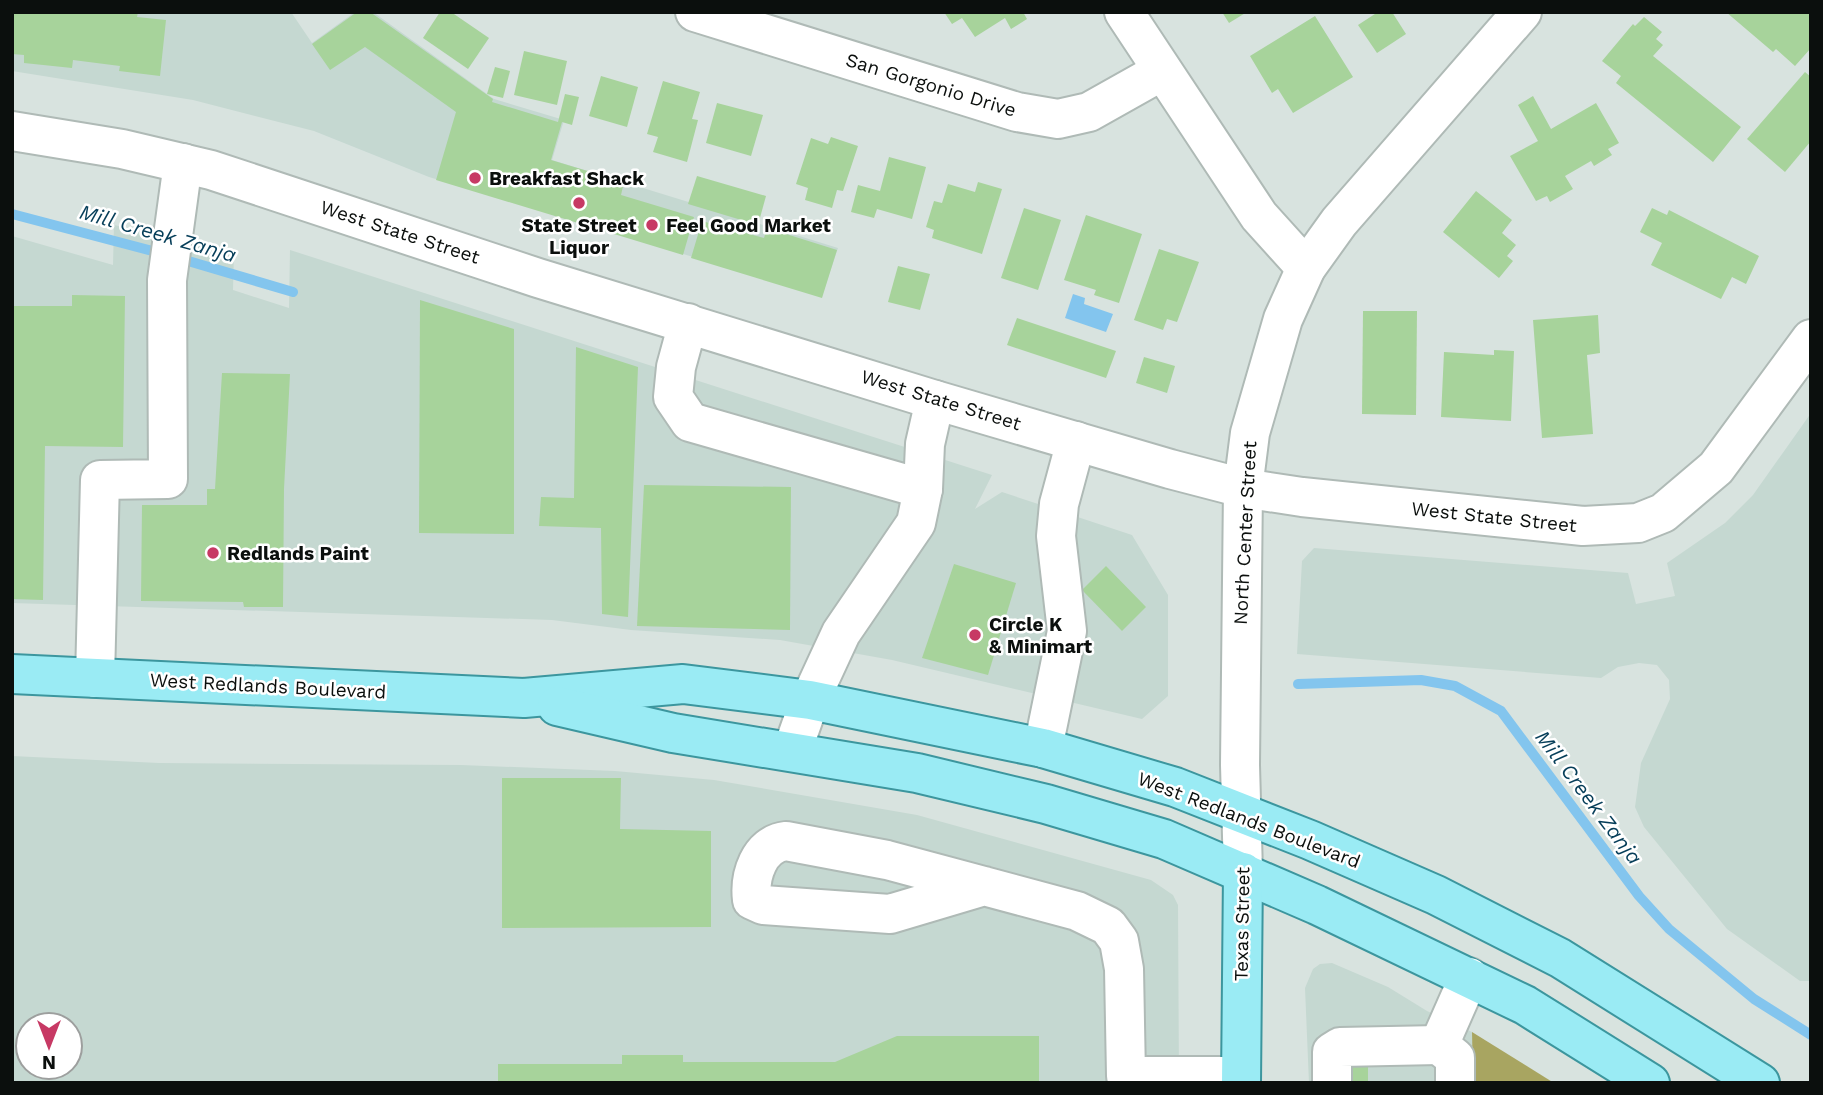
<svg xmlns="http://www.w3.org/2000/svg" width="1823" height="1095" font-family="'Work Sans',sans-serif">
  <rect width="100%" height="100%" fill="#d8e3df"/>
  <g fill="#c5d8d1" fill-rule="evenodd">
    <path d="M12 12H291L312 43 355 12H373L494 99 564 120 552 160 838 248 822 296 429 177 314 131 193 100 12 71Z"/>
    <path d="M114 225 234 251 233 290 289 308 290 250 992 475 975 509 1002 492 1132 535 1168 595V696L1142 719 892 660 780 640 631 630 552 620 12 603V236L113 265Z"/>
    <path d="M1811 413V981H1800L1727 929 1644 827 1635 807 1641 763 1670 699 1669 680 1657 665 1639 663 1618 667 1601 678 1297 654 1302 561 1314 548 1628 573 1636 604 1675 596 1667 563 1725 523 1753 495Z"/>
    <path d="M12 756 159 763 461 765 615 771 714 780 917 815 1151 880 1173 895 1178 905 1179 1083H12ZM28 1025H70V1067H28Z"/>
    <path d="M1332 963 1388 987 1427 1011 1472 1032 1473 1083H1309L1305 988 1313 969 1320 964Z"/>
  </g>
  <path fill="#a8a561" d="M1472 1032 1554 1083H1473Z"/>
  <path fill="#83c5ee" d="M1073 294 1085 298 1084 304 1113 314 1106 332 1065 318Z"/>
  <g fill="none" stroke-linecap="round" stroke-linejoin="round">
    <g stroke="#83c5ee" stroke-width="10">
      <path d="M12 214 164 254"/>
      <path d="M178 258 293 292"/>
      <path d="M1298 684 1421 680 1455 686 1501 711 1639 896 1669 929 1754 999 1811 1035"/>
    </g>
  </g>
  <g fill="#a7d39b">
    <path d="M12 12H138L137 17 166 20 160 76 119 71 120 66 73 60 72 68 24 63V55L12 54Z"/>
    <path d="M357 12H370L493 99 492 102 558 122 565 94 579 97 572 125 562 122 551 160 624 182 621 195 694 217 683 255 436 180 456 112 365 47 330 70 312 44Z"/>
    <path d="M440 12H451L489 38 468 69 423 38Z"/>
    <path d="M944 12H1023L1027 19 1011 29 1005 18 975 37 962 18 952 24Z"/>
    <path d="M1222 12H1247L1229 23Z"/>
    <path d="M1378 12H1392L1406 34 1377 53 1358 25Z"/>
    <path d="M1726 12H1809L1811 48 1795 66 1776 49 1773 52Z"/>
    <path d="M1315 16 1353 77 1293 113 1278 89 1272 93 1250 56Z"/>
    <path d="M1644 17 1662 32 1656 39 1663 45 1653 56 1741 127 1713 162 1616 83 1621 76 1602 61 1633 24 1635 26Z"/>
    <path d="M524 51 567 61 557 105 514 95Z"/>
    <path d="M495 67 510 71 503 98 487 94Z"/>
    <path d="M1805 72 1811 77V141L1785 172 1747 139Z"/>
    <path d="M601 76 638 87 627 127 589 116Z"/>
    <path d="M663 81 700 92 692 119 698 120 687 162 653 152 658 137 647 134Z"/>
    <path d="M1533 96 1551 129 1596 103 1619 143 1608 149 1612 155 1594 166 1591 161 1565 176 1573 189 1550 202 1547 196 1536 201 1510 156 1538 141 1518 105Z"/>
    <path d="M717 103 763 115 751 156 706 143Z"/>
    <path d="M831 137 858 146 843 191 837 190 832 208 805 200 808 188 796 184 811 138 828 144Z"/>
    <path d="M889 157 926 167 912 219 877 209 874 218 851 212 858 185 880 191Z"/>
    <path d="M697 176 766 196 758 225 688 204Z"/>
    <path d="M978 182 1002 189 982 254 932 238 934 230 926 227 934 201 942 203 948 184 975 192Z"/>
    <path d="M1476 191 1512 220 1502 233 1516 245 1507 256 1513 261 1499 278 1443 232Z"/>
    <path d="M1024 208 1061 220 1038 290 1001 278Z"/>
    <path d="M1652 208 1667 215 1669 210 1759 256 1746 284 1732 277 1721 299 1651 265 1662 243 1640 232Z"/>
    <path d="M1086 215 1142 234 1119 303 1094 295 1096 290 1064 280Z"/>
    <path d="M702 221 764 238 767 228 837 250 822 298 691 258Z"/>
    <path d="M1159 249 1199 262 1177 322 1167 319 1163 330 1134 320Z"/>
    <path d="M898 266 930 274 920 310 888 302Z"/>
    <path d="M72 295 125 296 123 447 45 446 43 600 12 599V306H72Z"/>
    <path d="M420 300 514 329V534L419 533Z"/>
    <path d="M1363 311H1417L1416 415 1362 414Z"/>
    <path d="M1598 315 1600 353 1587 355 1593 434 1542 438 1533 320Z"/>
    <path d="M1017 318 1116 351 1106 378 1007 345Z"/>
    <path d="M576 347 638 367 628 617 602 614 601 528 539 526 541 497 574 498Z"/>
    <path d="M1494 350 1514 351 1511 421 1441 417 1444 352 1494 355Z"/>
    <path d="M1144 357 1175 366 1167 393 1136 383Z"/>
    <path d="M222 373 290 374 284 489 283 607H244L243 602 141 601 142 505H207V489H215Z"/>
    <path d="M644 485 791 487 790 630 637 626Z"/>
    <path d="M954 564 1016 583 988 675 922 658Z"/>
    <path d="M1106 566 1146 607 1122 631 1082 590Z"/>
    <path d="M502 778H621L620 829 711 831V927L502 928Z"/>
    <path d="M897 1036H1039V1083H498V1064H622V1055H683V1062H835Z"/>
    <rect x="1344" y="1064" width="24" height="19"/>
  </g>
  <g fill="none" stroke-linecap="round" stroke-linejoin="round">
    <path stroke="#b9c3c0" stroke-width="38" stroke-dasharray="38 19" stroke-linecap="butt" d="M1390 1081V1083"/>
    <defs>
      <g id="minor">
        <path d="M695 12 1017 112 1058 119 1089 112 1162 71"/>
        <path d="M1124 12 1259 216 1306 268"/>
        <path d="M12 131 122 149 211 170 538 278 935 400 1170 469 1243 488 1302 497 1583 526 1638 523 1663 513 1716 468 1811 339"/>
        <path d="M688 323 676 367 673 397 690 422 923 489"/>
        <path d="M95 678 100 480 168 479 167 280 183 163"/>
        <path d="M1043 748 1067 631 1056 536 1059 504 1076 441"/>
        <path d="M792 751 810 700 841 633 916 523 923 489 925 444 935 400"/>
        <path d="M1243 872 1240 765 1243 488 1250 433 1283 319 1306 268 1339 222 1522 12"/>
        <path d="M984 886 890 914 763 905 752 900C749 876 759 844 786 841L887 860 1077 911 1108 926 1119 941 1124 969 1126 1076H1241"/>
        <path d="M1332 1081V1052L1340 1047 1439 1045"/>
        <path d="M1455 1083V1058L1439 1045 1469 977"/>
      </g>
      <g id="major">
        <path d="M12 674 524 698 683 684 810 700 1043 748 1175 787 1310 840 1436 895 1560 958 1760 1083"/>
        <path d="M557 706 673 733 917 773 1046 804 1164 839 1317 905 1525 1005 1650 1083"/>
        <path d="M1241 1083 1243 872"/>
      </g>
    </defs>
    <use href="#minor" stroke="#afbab6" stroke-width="42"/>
    <use href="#major" stroke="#3c969e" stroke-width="42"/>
    <use href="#minor" stroke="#fff" stroke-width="38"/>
    <use href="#major" stroke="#9aebf4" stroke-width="38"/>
  </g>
  <g fill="#c73964" stroke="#fff" stroke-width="2.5">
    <circle cx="475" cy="178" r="7"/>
    <circle cx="579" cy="203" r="7"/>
    <circle cx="652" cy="225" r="7"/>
    <circle cx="213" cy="553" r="7"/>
    <circle cx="975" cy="635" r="7"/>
  </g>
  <g text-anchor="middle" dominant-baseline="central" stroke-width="5" stroke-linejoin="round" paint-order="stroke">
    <g font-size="19" fill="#0b0f0d" stroke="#fff">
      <text transform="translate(931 85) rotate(17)">San Gorgonio Drive</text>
      <text transform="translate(400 232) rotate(18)">West State Street</text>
      <text transform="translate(941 400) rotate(17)">West State Street</text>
      <text transform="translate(1494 517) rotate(6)">West State Street</text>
      <text transform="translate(1245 533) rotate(-87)">North Center Street</text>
      <text transform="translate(268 686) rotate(3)">West Redlands Boulevard</text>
      <text transform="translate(1249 820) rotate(21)">West Redlands Boulevard</text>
      <text transform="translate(1242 924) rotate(-89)">Texas Street</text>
    </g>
    <g font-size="19" font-weight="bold" fill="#0b0f0d" stroke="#fff" text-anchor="start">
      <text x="489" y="178">Breakfast Shack</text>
      <text x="579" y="225" text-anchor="middle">State Street<tspan x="579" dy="22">Liquor</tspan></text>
      <text x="666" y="225">Feel Good Market</text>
      <text x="227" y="553">Redlands Paint</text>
      <text x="989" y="624">Circle K<tspan x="989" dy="22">&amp; Minimart</tspan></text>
    </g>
    <g font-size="21" font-style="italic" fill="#063e59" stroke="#fff">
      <text transform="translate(158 233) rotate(16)">Mill Creek Zanja</text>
      <text transform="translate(1589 797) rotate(53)">Mill Creek Zanja</text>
    </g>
  </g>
  <rect width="1823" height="1095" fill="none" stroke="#0b0f0d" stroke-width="28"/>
  <g transform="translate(49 1046) rotate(180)"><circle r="33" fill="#ffffff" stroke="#9d9f9e" stroke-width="2"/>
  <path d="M0-5L12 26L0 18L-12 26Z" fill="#c73964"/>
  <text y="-10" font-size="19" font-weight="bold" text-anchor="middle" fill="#0b0f0d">N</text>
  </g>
</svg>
